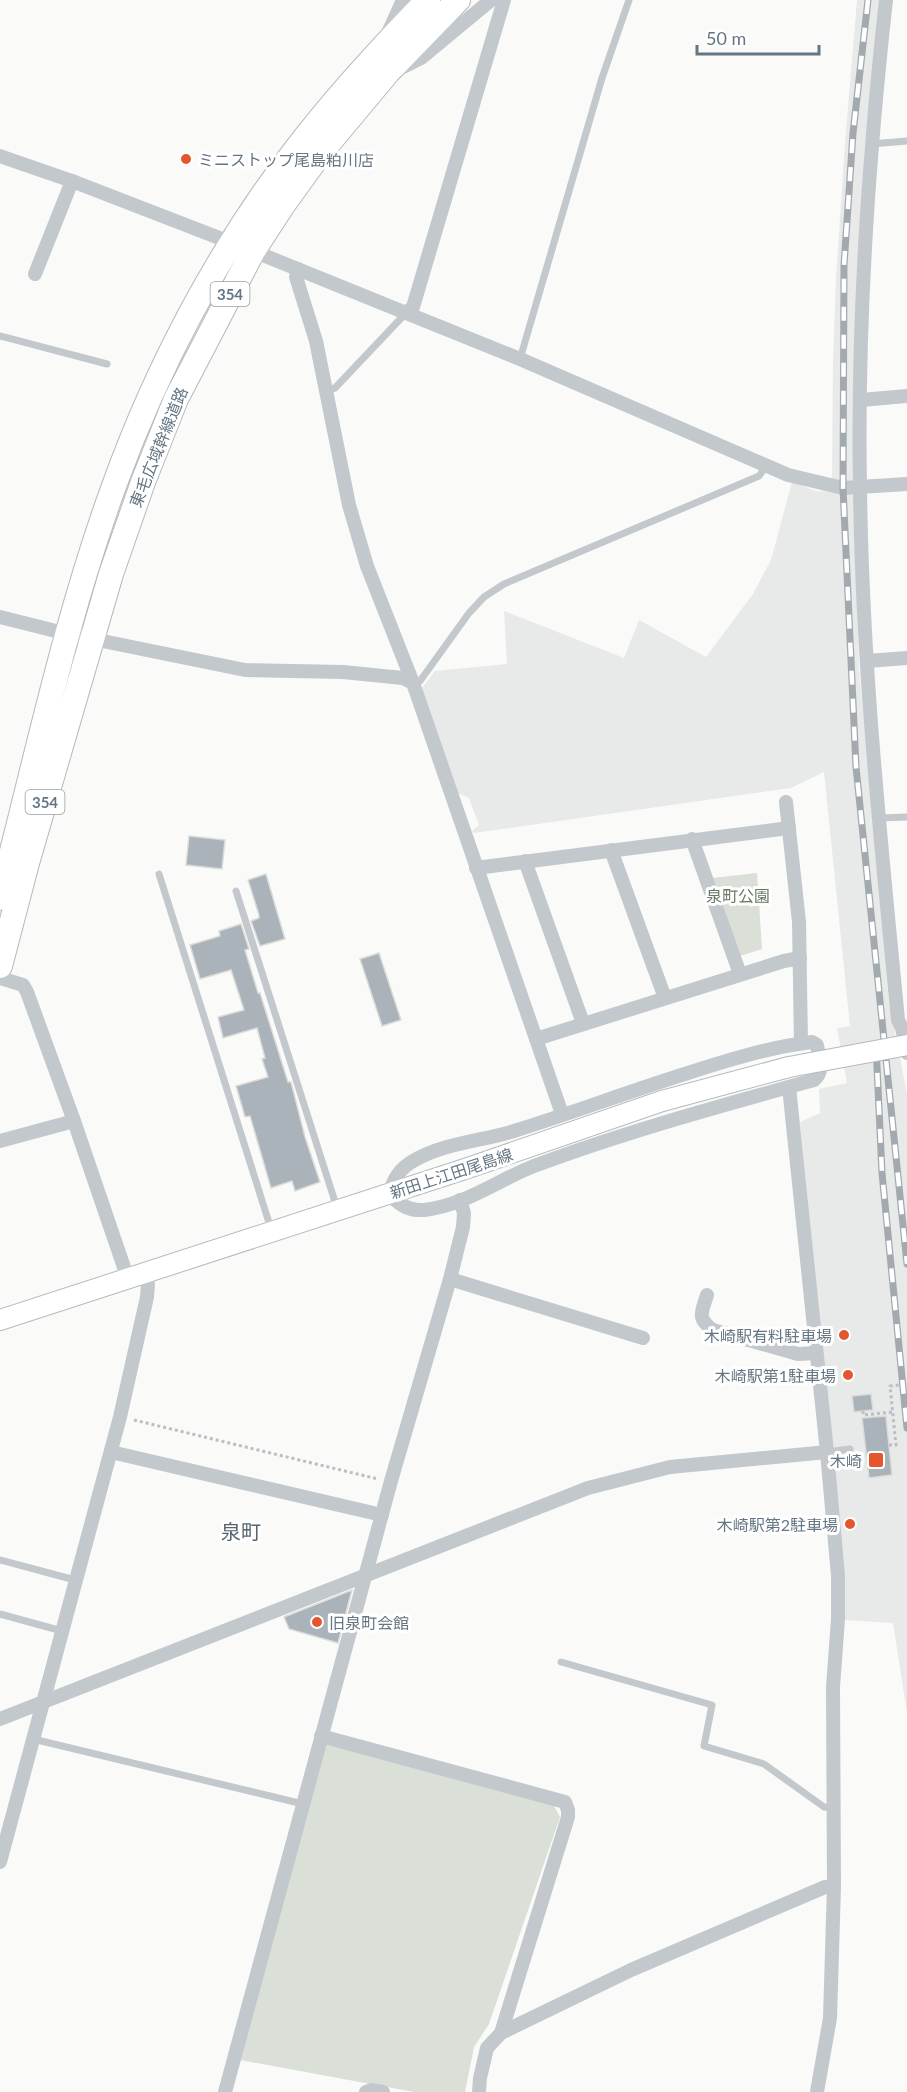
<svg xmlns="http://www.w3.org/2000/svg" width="907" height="2092" font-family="Lato,'Noto Sans JP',sans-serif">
  <rect width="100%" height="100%" fill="#fafaf8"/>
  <g fill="#e8e9e9">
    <path d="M857 0H880L865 143 860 220 854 478 850 481H835L832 478 833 361 836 278 845 143Z"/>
    <path d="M792 482 816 491 850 493 854 496 859 667 889 1003 907 1093V1713L893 1623 844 1620 827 1396 800 1122 820 1113 819 1089 847 1083 837 1028 850 1026 824 772 791 788 474 833 472 831 479 825 469 798 457 793 422 688 435 671 507 664 504 611 624 658 639 620 706 657 753 594 771 560Z"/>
  </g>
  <g fill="#dadfd7">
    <path d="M757 873 762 949 740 956 712 878Z"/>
    <path d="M326 1743 554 1806 560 1817 489 2024 474 2047 465 2092H414L240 2060Z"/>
  </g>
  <g fill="#aab3b9" stroke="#dcdcda" stroke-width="1.5">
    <path d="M189 836 225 840 222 869 186 865Z"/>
    <path d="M266 874 285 939 260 946 251 921 259 918V915L248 880Z"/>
    <path d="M241 924 249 949 245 950 258 993H260L288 1082H291L305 1137 320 1182 295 1191 292 1181 271 1188 250 1116 245 1117 236 1086 268 1077 262 1059 265 1058 257 1028 223 1038 218 1017 244 1010 231 970 200 979 190 945 220 936 219 931Z"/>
    <path d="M379 953 401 1020 382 1026 360 959Z"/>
    <path d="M871 1394 873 1410 854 1412 852 1396Z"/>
    <path d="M886 1416 892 1475 869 1478 862 1418Z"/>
    <path d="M352 1590 338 1643 289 1629 284 1617Z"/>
  </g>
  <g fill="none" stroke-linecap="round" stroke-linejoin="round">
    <defs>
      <path id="secondary" d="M0 1320 468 1168 662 1101"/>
      <g id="highway">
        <path d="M0 898C36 761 65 620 114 486 157 367 219 249 297 148 337 96 382 47 428 0"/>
        <path d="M0 966 27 863 111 574 143 482 176 399 253 251 283 205 322 151 388 72 458 0"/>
      </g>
    </defs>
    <use href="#secondary" stroke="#b3babf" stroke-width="22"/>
    <use href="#highway" stroke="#b4b9bd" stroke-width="26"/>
    <g stroke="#bbbfc2" stroke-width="3" stroke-dasharray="3 3" stroke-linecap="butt">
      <path d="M863 1411V1415L893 1412"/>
      <path d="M134 1420 378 1479"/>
      <path d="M889 1445H896L890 1386 907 1384"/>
    </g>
    <g stroke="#c3c8cc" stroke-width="7">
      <path d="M871 144 907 141"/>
      <path d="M0 336 107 364"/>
      <path d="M520 359 602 78 629 0"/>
      <path d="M325 392 335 388 406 313"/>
      <path d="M413 683 420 681 469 613 484 597 504 584 759 476 767 465"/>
      <path d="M879 818 907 817"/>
      <path d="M159 874 271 1229"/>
      <path d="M236 891 337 1208"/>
      <path d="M827 1452 850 1449"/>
      <path d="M0 1560 75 1580"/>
      <path d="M0 1614 62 1631"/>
      <path d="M561 1662 712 1705 704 1746 764 1764 824 1807 833 1808"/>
      <path d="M33 1739 303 1804"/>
    </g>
    <g stroke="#c3c8cc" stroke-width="14">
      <path d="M886 0C868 162 857 325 860 487 862 665 881 843 898 1020L902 1028 907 1053"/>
      <path d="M388 33 403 0"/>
      <path d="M399 69 421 58 491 0"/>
      <path d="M0 156 72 181 253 251 520 359 788 475 843 488 907 484"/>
      <path d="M298 269 296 277 316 341 349 505 367 566 413 683 562 1114"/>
      <path d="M35 274 72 181"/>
      <path d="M406 313 413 307 504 0"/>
      <path d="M861 400 907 396"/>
      <path d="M0 617 68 634 245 670 343 672 403 678 413 683"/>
      <path d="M867 661 907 658"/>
      <path d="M786 802 799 922 801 1043"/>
      <path d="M692 839 740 974"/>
      <path d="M611 850 665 998"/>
      <path d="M525 861 583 1023"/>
      <path d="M476 868 789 828"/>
      <path d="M0 978 23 985 27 992 74 1121 128 1279"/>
      <path d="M536 1039 784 961 800 958"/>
      <path d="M812 1042 817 1045C819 1058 825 1071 814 1080 720 1106 625 1132 534 1166 498 1180 464 1206 424 1210 409 1211 398 1205 390 1193 393 1178 401 1168 413 1161 444 1143 481 1141 514 1131 572 1113 630 1091 688 1073 728 1060 770 1047 812 1042Z"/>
      <path d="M789 1087 827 1452 838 1576V1619L833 1687 834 1886 830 2018 817 2092"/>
      <path d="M0 1141 74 1121"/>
      <path d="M450 1279 643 1338"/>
      <path d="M707 1295C702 1312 696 1318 713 1330L798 1354 816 1353"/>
      <path d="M111 1452 382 1515"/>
      <path d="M0 1719 588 1488 670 1467 827 1452"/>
      <path d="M321 1736 565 1802 568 1810V1817L501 2033"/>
      <path d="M0 1862 120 1417 147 1297 148 1285 145 1273"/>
      <path d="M225 2092 391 1481 450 1279 463 1227 464 1213 460 1200"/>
      <path d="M366 2092 371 2090 383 2092"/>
      <path d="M479 2092 480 2078 487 2048 501 2033 631 1970 825 1887 834 1886"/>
    </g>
    <use href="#secondary" stroke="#fff" stroke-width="20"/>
    <use href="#highway" stroke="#fff" stroke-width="24"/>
    <defs>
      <g id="rail">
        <path d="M868 0 853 133 844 265 843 488 856 767 907 1264"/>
        <path d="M876 1045 882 1173 907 1428"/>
      </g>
    </defs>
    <use href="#rail" stroke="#a2aab0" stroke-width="7"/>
    <use href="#rail" stroke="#fff" stroke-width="4.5" stroke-dasharray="14" stroke-linecap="butt"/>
    <defs>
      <path id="secondary-bridge" d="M662 1101 789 1067 907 1045"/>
    </defs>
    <use href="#secondary-bridge" stroke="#b3babf" stroke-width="22" stroke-linecap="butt"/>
    <use href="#secondary-bridge" stroke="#fff" stroke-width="20"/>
  </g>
  <g fill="#e4572e" stroke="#fff" stroke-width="2">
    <circle cx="186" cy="159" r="6"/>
    <circle cx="844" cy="1335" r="6"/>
    <circle cx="848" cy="1375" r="6"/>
    <rect x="868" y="1452" width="16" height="16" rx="3"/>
    <circle cx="850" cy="1524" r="6"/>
    <circle cx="317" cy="1622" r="6"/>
  </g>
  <g text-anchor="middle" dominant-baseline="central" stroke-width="6" stroke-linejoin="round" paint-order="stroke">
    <g fill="#fff" stroke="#939fa8" stroke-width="1.5">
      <rect x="210.5" y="282" width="39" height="24" rx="4.5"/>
      <rect x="25.5" y="790" width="39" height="24" rx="4.5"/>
    </g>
    <g font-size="15" font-weight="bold" fill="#657683">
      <text x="230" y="294">354</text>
      <text x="45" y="802">354</text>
    </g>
    <g font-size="16" fill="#657683" stroke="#fff" text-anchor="end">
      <text x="198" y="159" text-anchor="start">ミニストップ尾島粕川店</text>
      <text x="832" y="1335">木崎駅有料駐車場</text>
      <text x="836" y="1375">木崎駅第1駐車場</text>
      <text x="862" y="1460">木崎</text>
      <text x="838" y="1524">木崎駅第2駐車場</text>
      <text x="329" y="1622" text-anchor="start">旧泉町会館</text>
    </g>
    <g font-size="16" fill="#657683" stroke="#fff">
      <text transform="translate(158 447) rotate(-68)">東毛広域幹線道路</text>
      <text transform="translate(451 1173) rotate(-18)">新田上江田尾島線</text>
    </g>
    <g font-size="16" fill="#687a64" stroke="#fff">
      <text x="738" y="895">泉町公園</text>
    </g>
    <g font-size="20" fill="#57646e" stroke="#fff">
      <text x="241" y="1531">泉町</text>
    </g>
  </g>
  <path d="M697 45v9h122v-9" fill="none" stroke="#657683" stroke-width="3"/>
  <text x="706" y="45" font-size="18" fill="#657683" stroke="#ffffff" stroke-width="4.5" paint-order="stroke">50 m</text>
</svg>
